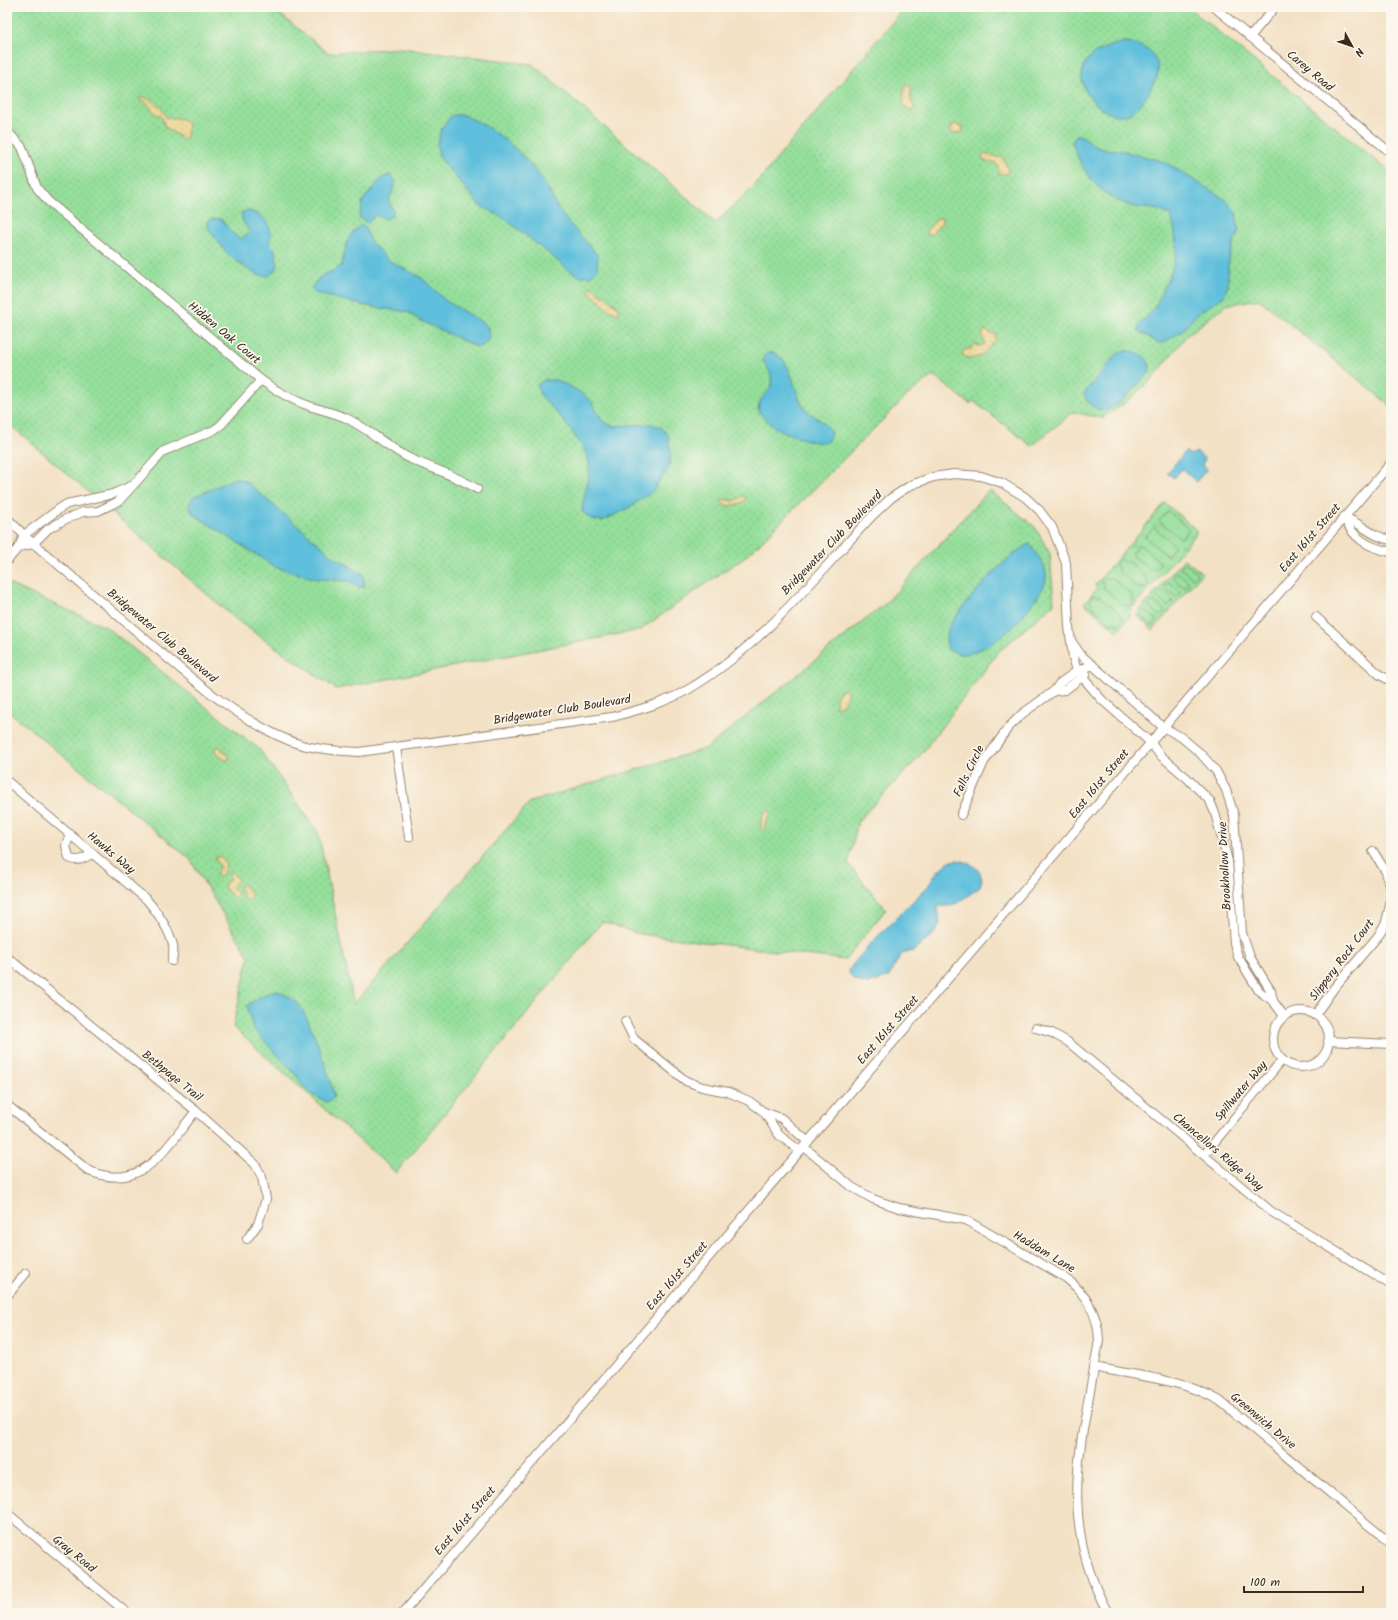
<svg xmlns="http://www.w3.org/2000/svg" width="1398" height="1620" font-family="Kalam,sans-serif">
  <defs>
    <pattern id="grass-dots" width="8" height="8" patternUnits="userSpaceOnUse"><rect width="8" height="8" fill="#95df9b"/><path d="M2 2h.1M6 6h.1" fill="none" stroke="#81c085" stroke-width="1.8" stroke-linecap="round"/></pattern>
    <pattern id="sand-dots" width="8" height="8" patternUnits="userSpaceOnUse"><rect width="8" height="8" fill="#eeda9e"/><path d="M2 2h.1M6 6h.1" fill="none" stroke="#cdbb88" stroke-width="1.8" stroke-linecap="round"/></pattern>
    <pattern id="park-tufts" width="24" height="20" patternUnits="userSpaceOnUse"><rect width="24" height="20" fill="#95df9b"/><path d="M3 7l-1-3M5 7V3M7 7l1-3M15 17l-1-3M17 17v-4M19 17l1-3" fill="none" stroke="#81c085"/></pattern>
  </defs>
  <rect width="100%" height="100%" fill="#fbf7ec"/>
  <filter id="ink" filterUnits="userSpaceOnUse"><feTurbulence type="fractalNoise" baseFrequency=".025" numOctaves="2"/><feDisplacementMap in="SourceGraphic" scale="8" xChannelSelector="R" yChannelSelector="G"/><feConvolveMatrix kernelMatrix="1 2 1 2 8 2 1 2 1" color-interpolation-filters="sRGB"/></filter>
  <filter id="wash" filterUnits="userSpaceOnUse"><feTurbulence type="fractalNoise" baseFrequency=".012" numOctaves="4" result="noise"/><feDisplacementMap in="SourceGraphic" scale="16" xChannelSelector="R" yChannelSelector="G"/><feGaussianBlur stdDeviation="0.9" result="paint"/><feColorMatrix in="noise" values="0 0 0 0 0 0 0 0 0 0 0 0 0 0 0 0 0 1.4 0 .05"/><feComposite in="paint" operator="in"/></filter>
  <g filter="url(#wash)">
    <rect width="100%" height="100%" fill="#f3e1c5"/>
    <g fill="url(#grass-dots)" stroke="#68845c">
      <path d="M7 7H271L328 53 401 48 532 64 716 223 754 186 901 12 896 7H1188L1391 173V406L1259 299 1226 305 1186 336 1155 376 1124 404 1102 418 1073 412 1032 446 973 401 970 404 933 375 908 395 750 553 640 630 336 689 238 621 7 422Z"/>
      <path d="M989 490 1035 527 1050 554 1054 604 998 652 919 757 858 821 848 864 886 909 845 960 640 934 602 922 396 1173 233 1027 249 957 190 859 7 710V581L11 585 106 627 260 750 318 832 354 1004 530 802 707 748 887 602Z"/>
    </g>
    <g fill="url(#sand-dots)" stroke="#94825e">
      <path d="M909 85 911 88V101L915 108 911 111 903 105 904 88Z"/>
      <path d="M141 97C151 97 163 108 166 117 176 119 182 116 188 125L186 138 183 139 165 127 162 117 154 112 145 101 140 102Z"/>
      <path d="M955 124 963 127V132L951 134V128Z"/>
      <path d="M984 154 1003 158 1008 169 1007 174H1000L996 163C990 162 984 164 982 156Z"/>
      <path d="M938 218H942V223L931 235 927 234 926 231Z"/>
      <path d="M591 286 617 306 619 310 618 314 609 310 589 291Z"/>
      <path d="M984 330 996 335V340C987 348 980 363 965 357L962 353 965 349H971L975 344 980 346 984 345 985 342 982 337Z"/>
      <path d="M743 496 746 497 745 500 741 504 726 506 721 501 724 499 734 501Z"/>
      <path d="M844 689 848 692C847 697 842 707 836 707V699L840 691Z"/>
      <path d="M219 746 225 753 229 755V760H226L220 757 214 749Z"/>
      <path d="M768 810 771 813 765 824V828L763 830 760 827 764 812Z"/>
      <path d="M219 856 224 860 226 865 222 876 218 877 216 874 220 867 215 858Z"/>
      <path d="M229 872H232L238 879V881L232 887 238 894 237 897 234 898 224 887 226 882 230 879Z"/>
      <path d="M243 884 251 893V896L248 900 244 898 239 887Z"/>
    </g>
    <g fill="url(#park-tufts)" stroke="#68845c">
      <path d="M1165 503 1196 530V534L1128 613 1131 615 1117 631 1084 603 1097 588 1095 585Z"/>
      <path d="M1184 559 1202 573 1153 630 1136 615Z"/>
    </g>
    <g fill="#95df9b" stroke="#68845c">
      <path d="M1168 511 1189 529 1181 539 1159 521Z"/>
      <path d="M1154 527 1175 546 1167 556 1145 537Z"/>
      <path d="M1139 544 1161 563 1153 572 1131 554Z"/>
      <path d="M1120 559 1124 562 1126 560 1147 579 1145 581 1149 584 1144 589 1141 587 1139 589 1117 570 1119 568 1115 565Z"/>
      <path d="M1185 563 1197 573 1193 578 1180 568Z"/>
      <path d="M1177 572 1189 582 1185 588 1173 578Z"/>
      <path d="M1105 577 1109 580 1111 577 1133 596 1131 598 1134 601 1130 607 1126 604 1124 606 1103 587 1104 585 1101 582Z"/>
      <path d="M1169 582 1181 592 1176 597 1164 587Z"/>
      <path d="M1161 591 1173 601 1168 607 1156 596Z"/>
      <path d="M1094 595 1097 598 1099 596 1121 614 1119 616 1123 619 1118 625 1115 622 1113 624 1091 606 1092 603 1089 600Z"/>
      <path d="M1153 601 1165 611 1160 616 1148 606Z"/>
      <path d="M1145 610 1157 620 1152 626 1140 616Z"/>
    </g>
    <g fill="#5ebfdc" stroke="#4c747d">
      <path d="M1124 42C1139 42 1159 53 1158 71 1158 78 1153 84 1150 90 1139 111 1125 124 1102 109 1086 98 1074 76 1088 59 1097 50 1112 45 1124 42Z"/>
      <path d="M463 115C495 127 527 156 546 185 551 193 554 204 560 212 572 228 586 240 598 256L597 269 591 276H578L569 270 518 229 499 215 480 206 449 169 439 156 437 144 442 128 452 115Z"/>
      <path d="M1076 135 1082 136 1095 146 1102 149 1119 150 1165 162 1226 200 1236 212 1239 231 1230 253 1228 266V286L1223 297 1197 314 1182 331 1165 342 1158 343 1138 330C1139 321 1147 318 1152 311 1157 305 1160 296 1163 289 1179 257 1179 249 1171 215 1165 214 1160 210 1154 209 1147 208 1141 208 1135 207 1100 198 1083 174 1072 142Z"/>
      <path d="M390 175 396 181 389 200 393 211 392 216 387 219 375 215 368 223 359 218 363 200 382 178Z"/>
      <path d="M246 211C256 211 271 222 271 234 271 237 270 240 269 243L275 249 278 267 269 276 257 275 232 258 224 250 208 228 209 221 211 219H221L233 234 241 239 250 232 243 222 241 213Z"/>
      <path d="M361 225 365 227 370 241 388 260 422 278 446 301 485 324 488 328 489 337 486 343 479 347 472 345 419 320 408 312 366 306 315 293 311 289C323 269 327 277 342 265 345 248 346 235 361 225Z"/>
      <path d="M1122 351C1135 350 1146 354 1150 366L1149 373 1120 403 1107 410C1095 411 1086 404 1084 393L1115 356Z"/>
      <path d="M768 353H774C794 364 792 388 803 406 810 417 829 421 831 434L827 442C817 446 782 432 773 426 767 422 762 416 758 410 759 387 786 396 763 360L764 356Z"/>
      <path d="M544 380H556L577 390 592 402 602 420 612 426 651 424 661 427 668 435 671 455 669 467 652 492 625 510 602 521 591 519 582 512C583 496 590 480 589 464 588 446 552 408 540 394L537 385Z"/>
      <path d="M1186 451 1190 455 1197 452 1205 459 1202 465 1207 469 1196 482 1182 469 1174 478 1167 473Z"/>
      <path d="M236 478 245 481 333 556 363 574 365 587H360L348 581 317 579 275 567 192 513 189 505 193 497Z"/>
      <path d="M1030 544C1035 554 1048 565 1046 579 1045 587 1039 594 1035 600 1019 623 995 648 966 654 961 655 954 652 948 650 947 644 945 639 947 632 952 615 1013 547 1030 544Z"/>
      <path d="M957 860C969 862 980 866 982 880L979 888 957 903 949 906H939L937 909 940 924 934 934 914 951 901 954 889 977 869 984 854 980 850 975 849 971 853 964 873 941 928 886 938 871 948 862Z"/>
      <path d="M275 990C283 993 291 997 298 1004 309 1015 332 1081 334 1097L327 1102 313 1095 303 1086 297 1076 253 1029 247 1006 259 997Z"/>
    </g>
  </g>
  <g filter="url(#ink)">
    <g fill="none" stroke-linecap="round" stroke-linejoin="round">
      <defs>
        <g id="minor">
          <path d="M1214 7 1391 153"/>
          <path d="M1250 37 1275 7"/>
          <path d="M7 131 22 147 37 188 48 201 261 380C276 391 294 401 312 407 323 410 333 413 344 417 368 428 387 447 411 459 433 469 457 476 477 489"/>
          <path d="M1344 517C1353 539 1368 547 1391 552"/>
          <path d="M1344 517C1363 524 1370 536 1391 540"/>
          <path d="M7 518 27 538C66 571 104 604 143 637 186 674 248 729 302 745 321 750 340 751 359 752L612 717C638 710 665 703 689 689 762 646 815 577 873 515L891 498 911 485 933 477 954 474 981 476 1002 483 1025 497 1039 510 1052 527 1066 563 1069 627 1073 657 1077 671 1102 700 1150 742 1160 755 1187 778 1210 801 1215 813 1228 861 1234 943 1238 957 1259 991 1273 1001 1284 1016"/>
          <path d="M19 547 33 544 48 529 66 519 83 512 98 511 119 501 164 451 214 430 221 425 261 380"/>
          <path d="M7 561 19 547 24 535 59 509 67 504 113 494 131 486"/>
          <path d="M1316 617 1380 675 1391 681"/>
          <path d="M1072 642 1081 655 1163 727 1181 737 1200 753 1216 771 1226 790 1234 815 1242 933 1250 957 1271 991 1273 1001"/>
          <path d="M1054 691 1065 690 1086 674"/>
          <path d="M396 747 409 837"/>
          <path d="M7 781 147 900C157 912 169 929 173 945 174 950 173 956 172 961"/>
          <path d="M961 815 984 762 1008 728 1022 714 1054 691 1060 683 1077 671 1093 665"/>
          <path d="M70 834 66 846 69 858C78 863 85 858 93 853"/>
          <path d="M7 957 196 1111 255 1164 262 1177 266 1199 258 1224 247 1239"/>
          <circle cx="1301" cy="1039" r="28"/>
          <path d="M1315 1015 1334 988 1378 936 1386 922 1390 905 1391 890 1386 872 1373 851"/>
          <path d="M625 1021 634 1039 686 1081 702 1087 728 1092 749 1101 764 1112 779 1135 800 1151"/>
          <path d="M1036 1028 1052 1033 1068 1042 1272 1212 1391 1285"/>
          <path d="M1328 1041 1391 1044"/>
          <path d="M7 1105 89 1171C144 1193 165 1148 196 1111"/>
          <path d="M764 1112 781 1118 808 1142"/>
          <path d="M804 1147 852 1187 873 1199 899 1208 966 1220 1066 1278C1086 1294 1098 1313 1099 1340 1083 1440 1055 1516 1108 1613"/>
          <path d="M1204 1155 1282 1060"/>
          <path d="M7 1296 26 1273"/>
          <path d="M1094 1367C1136 1376 1183 1379 1220 1401L1391 1544"/>
          <path d="M7 1513 127 1613"/>
          <path d="M403 1613 1391 463"/>
        </g>
      </defs>
      <use href="#minor" stroke="#978672" stroke-width="10"/>
      <use href="#minor" stroke="#fff" stroke-width="8"/>
    </g>
  </g>
  <g text-anchor="middle" dominant-baseline="central" stroke-width="3.5" stroke-linejoin="round" paint-order="stroke">
    <g font-size="12" fill="#3b2a1e" stroke="#fbf7ec">
      <text transform="translate(1310 71) rotate(40)">Carey Road</text>
      <text transform="translate(224 333) rotate(40)">Hidden Oak Court</text>
      <text transform="translate(1310 538) rotate(-49)">East 161st Street</text>
      <text transform="translate(832 543) rotate(-46)">Bridgewater Club Boulevard</text>
      <text transform="translate(162 636) rotate(40)">Bridgewater Club Boulevard</text>
      <text transform="translate(562 710) rotate(-9)">Bridgewater Club Boulevard</text>
      <text transform="translate(969 771) rotate(-64)">Falls Circle</text>
      <text transform="translate(1099 784) rotate(-50)">East 161st Street</text>
      <text transform="translate(111 853) rotate(40)">Hawks Way</text>
      <text transform="translate(1225 866) rotate(-93)">Brookhollow Drive</text>
      <text transform="translate(1342 960) rotate(-53)">Slippery Rock Court</text>
      <text transform="translate(888 1030) rotate(-49)">East 161st Street</text>
      <text transform="translate(172 1076) rotate(39)">Bethpage Trail</text>
      <text transform="translate(1241 1091) rotate(-50)">Spillwater Way</text>
      <text transform="translate(1218 1152) rotate(40)">Chancellors Ridge Way</text>
      <text transform="translate(1044 1252) rotate(31)">Haddam Lane</text>
      <text transform="translate(677 1276) rotate(-49)">East 161st Street</text>
      <text transform="translate(1263 1421) rotate(40)">Greenwich Drive</text>
      <text transform="translate(465 1521) rotate(-49)">East 161st Street</text>
      <text transform="translate(74 1554) rotate(39)">Gray Road</text>
    </g>
  </g>
  <rect width="1398" height="1620" fill="none" stroke="#fbf7ec" stroke-width="24"/>
  <g transform="translate(1352 46) rotate(130)" stroke="#fbf7ec" stroke-width="3" paint-order="stroke">
  <path d="M0-3L7 15L0 10L-7 15Z" fill="#3b2a1e"/>
  <text y="-6" font-size="11" font-weight="bold" text-anchor="middle" fill="#3b2a1e">N</text>
  </g>
  <path d="M1244 1586v6h119v-6" fill="none" stroke="#3b2a1e" stroke-width="2"/>
  <text x="1250" y="1586" font-size="12" fill="#3b2a1e" stroke="#fbf7ec" stroke-width="3" paint-order="stroke">100 m</text>
</svg>
